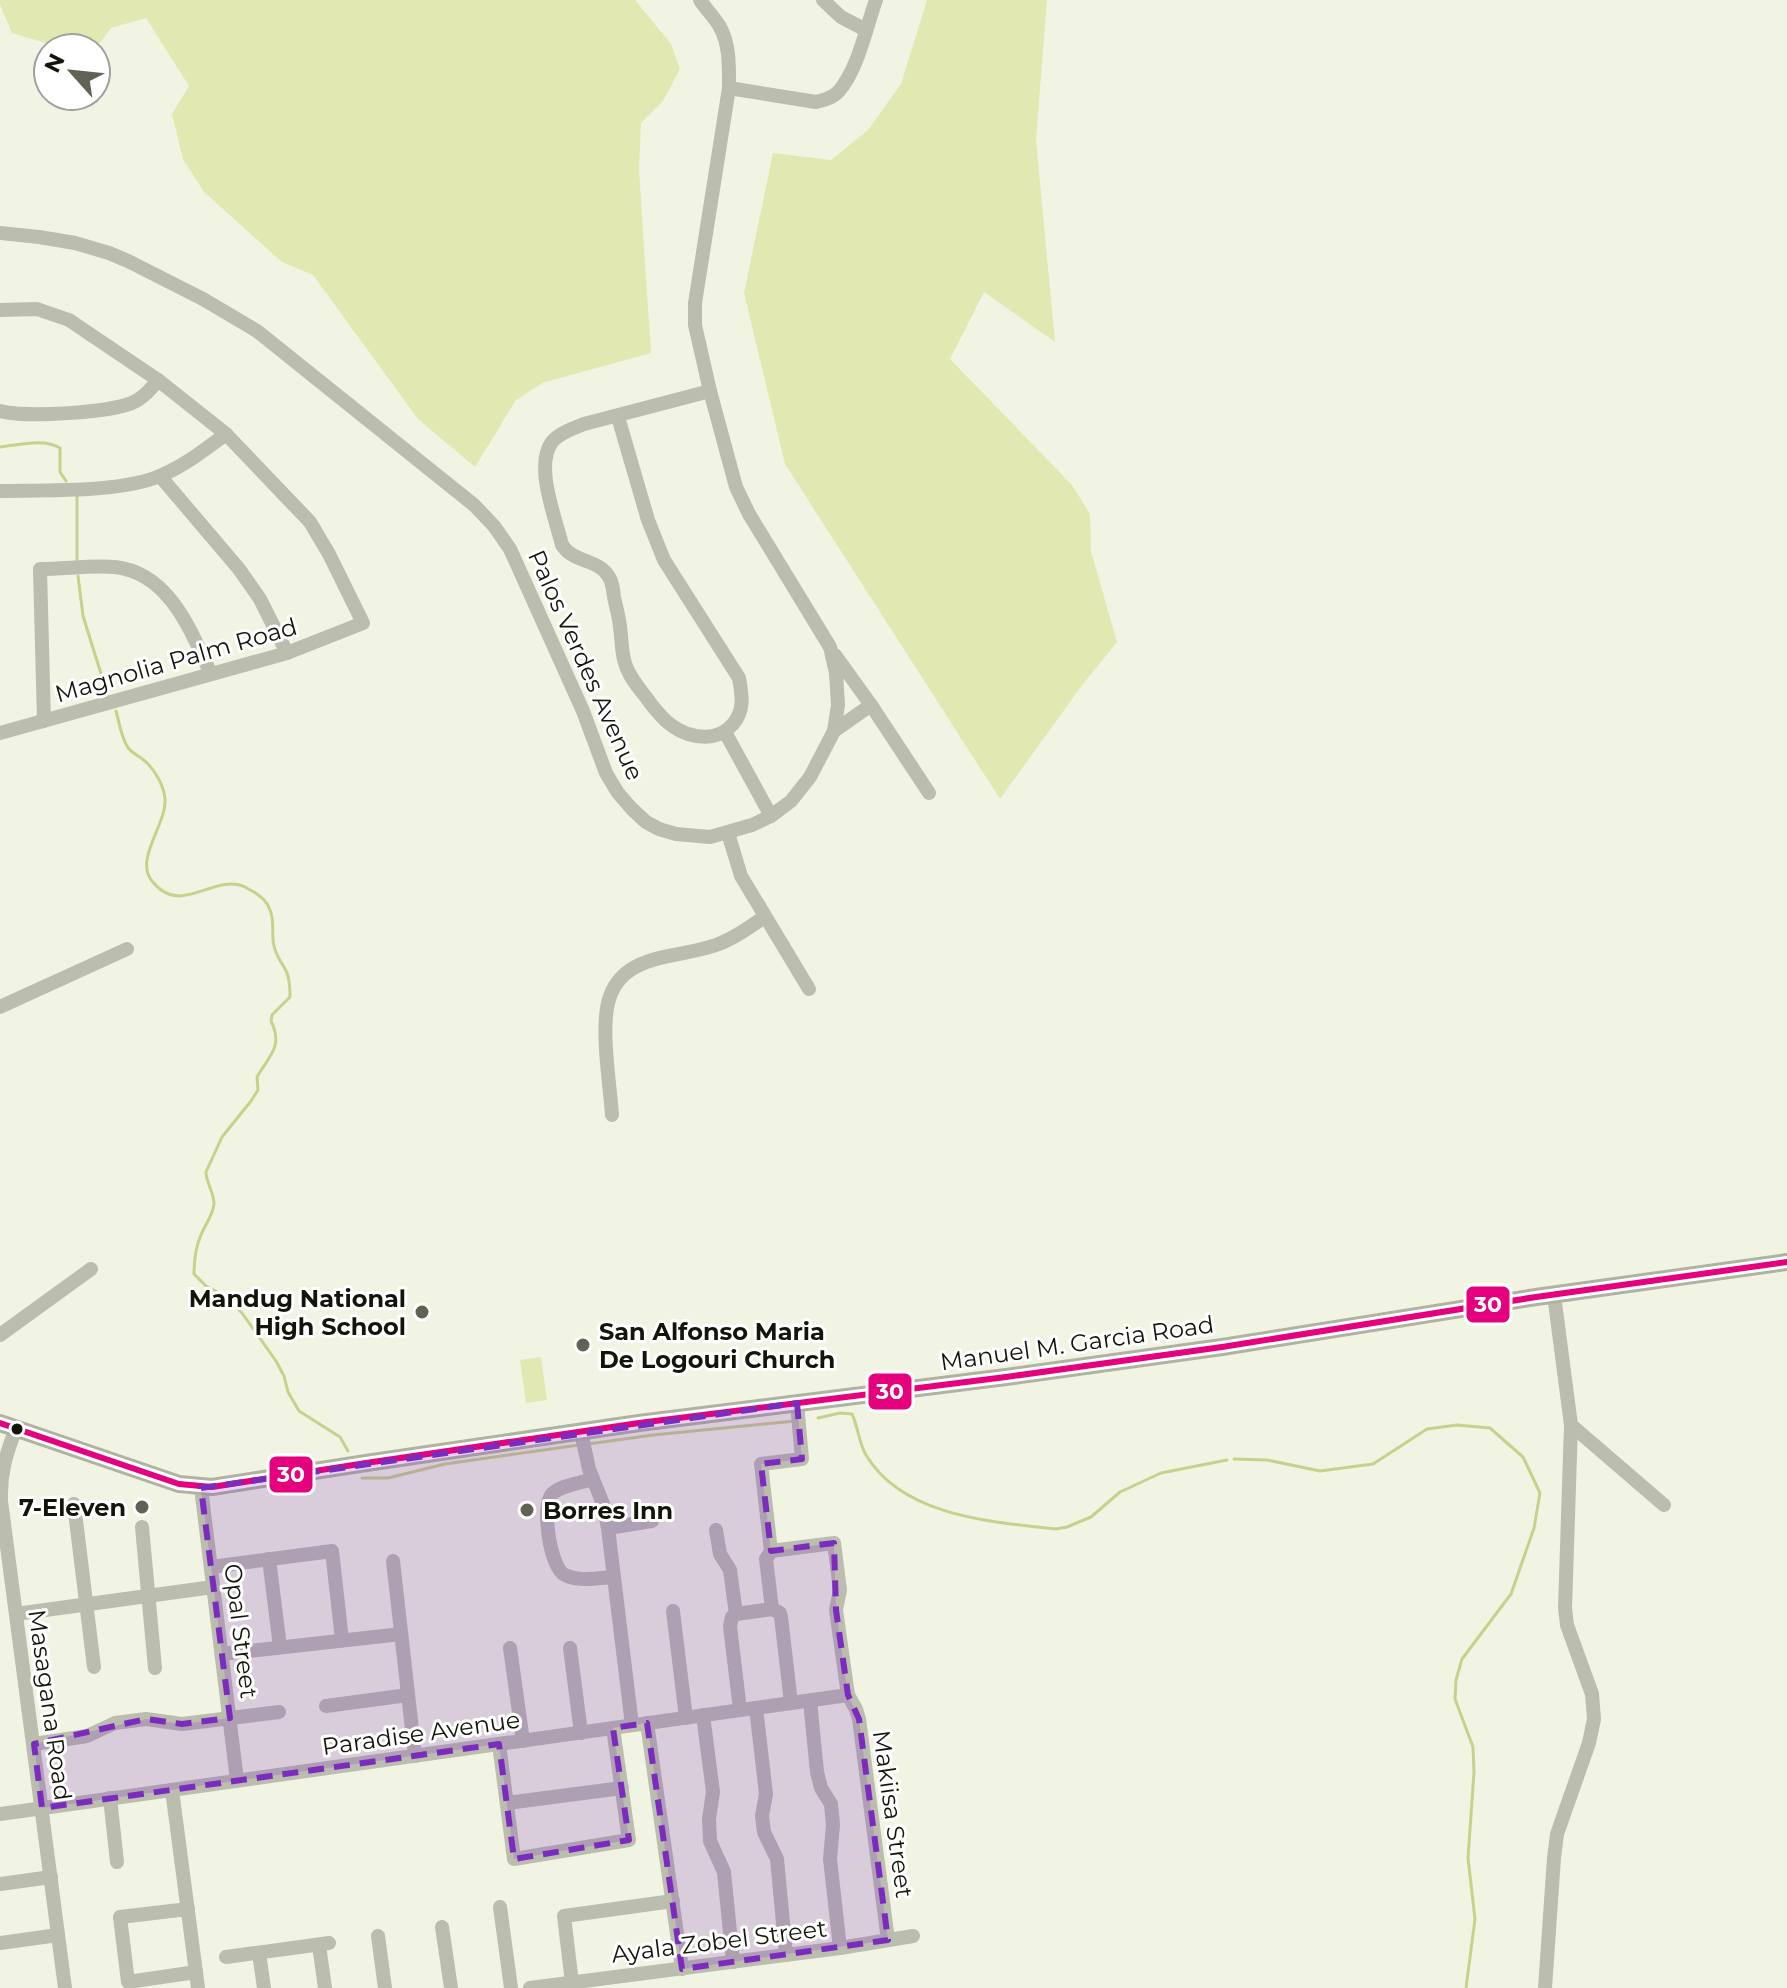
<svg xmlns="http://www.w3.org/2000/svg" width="1787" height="1988" font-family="Montserrat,sans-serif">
  <rect width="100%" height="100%" fill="#f1f4e3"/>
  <g fill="#e2e8b1">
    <path d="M0 0H635L671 44 680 69 663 101 641 123 639 170 651 353 542 383 516 400 475 467 418 419 313 275 282 262 204 192 183 159 172 114 189 86 146 18 111 28 96 48H62L12 33 0 5Z"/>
    <path d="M927 0H1047L1036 140 1055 342 984 292 950 359 1072 485 1090 514 1091 551 1117 642 1083 684 1000 799 785 464 744 293 773 153 831 160 868 130 901 84Z"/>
    <path d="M541 1357 547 1400 526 1403 520 1360Z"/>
  </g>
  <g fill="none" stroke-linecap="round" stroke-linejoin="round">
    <g stroke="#c9d08b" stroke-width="3">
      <path d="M0 447C19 445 43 438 60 448V472L66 481"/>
      <path d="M77 494V562"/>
      <path d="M78 576 83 616 108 696"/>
      <path d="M116 711C119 722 121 736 127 746 130 752 136 754 141 758 153 766 164 785 165 799 167 824 134 859 152 881 180 917 211 875 243 886 247 888 250 890 254 892 261 897 267 901 270 910 275 921 271 934 274 946 276 956 283 964 287 973 290 981 290 989 290 997L272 1015 271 1021C284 1047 268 1057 257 1077L258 1090 251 1101 222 1137 206 1172C206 1183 214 1192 214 1204 213 1215 205 1225 201 1235 195 1248 194 1260 194 1274L206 1286 223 1295 242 1313 276 1361 284 1376 288 1392 299 1411 340 1437 348 1451"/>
      <path d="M818 1418 840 1413 852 1414C858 1427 859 1443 866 1455 903 1517 993 1522 1056 1529L1067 1527 1091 1517 1120 1492 1161 1473 1227 1460"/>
      <path d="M588 1444 653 1435 795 1421"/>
      <path d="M1234 1459 1267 1460 1320 1471 1373 1464 1427 1429 1457 1425 1490 1428 1523 1457 1540 1493 1534 1528 1511 1594 1462 1659 1456 1680 1455 1699 1473 1747 1474 1772 1468 1858 1475 1919 1466 1988"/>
      <path d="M362 1478H388L445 1464 579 1445"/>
    </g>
    <g stroke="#bbbdaf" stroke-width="14">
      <path d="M823 0 841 17 866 30"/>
      <path d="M729 88 816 102C824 100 833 98 839 91 858 69 866 28 876 0"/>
      <path d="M0 233 39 237 75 243 109 253 128 261 203 299 257 331 474 505 494 526 510 549 583 711 606 773 618 793 632 809 646 822 659 829 676 834 710 837 752 825 771 816 791 801 810 777 834 731 838 705 836 673 830 647 749 514 736 487 710 391 695 325V303L729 88C729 68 730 45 720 27 715 18 706 9 700 0"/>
      <path d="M0 310 37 309 69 320 158 380 226 434 310 522 329 554 363 623 287 653 0 733"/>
      <path d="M0 411C23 418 114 413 136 401 145 396 152 388 158 380"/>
      <path d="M618 417 648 520 664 560 739 678C742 695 745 710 733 724 721 738 704 739 688 734 671 728 662 718 651 704 642 691 629 678 625 663 621 651 622 639 620 627 619 616 616 607 614 597 613 590 613 585 610 579 600 558 574 564 562 545 556 519 534 466 552 442 559 433 574 428 584 424L710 391"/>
      <path d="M160 476 239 569 260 599 287 653"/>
      <path d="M0 491C44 490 123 493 162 475 185 465 206 449 226 434"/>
      <path d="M835 655 871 705 929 793"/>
      <path d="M44 721 40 569C65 569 91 565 115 567 170 573 191 632 211 674"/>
      <path d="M834 731 871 705"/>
      <path d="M725 732 771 816"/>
      <path d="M728 833 741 876 809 989"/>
      <path d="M0 1007 127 949"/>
      <path d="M612 1115C610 1085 601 1032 608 1003 620 952 677 959 716 945 733 939 749 928 764 917"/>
      <path d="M0 1335 91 1269"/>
      <path d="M1571 1425 1664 1505"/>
      <path d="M16 1429C6 1453 0 1474 1 1501L65 1988"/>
      <path d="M581 1432 589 1469 603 1504 608 1528 632 1725"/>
      <path d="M593 1479C581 1483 561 1485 552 1494 541 1506 550 1568 565 1575 579 1582 599 1578 614 1577"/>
      <path d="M201 1488 237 1780"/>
      <path d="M74 1504 94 1667"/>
      <path d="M142 1527 155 1668"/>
      <path d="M608 1528 652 1521"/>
      <path d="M716 1530 720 1554 730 1570 736 1614 732 1617 730 1626 740 1710"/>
      <path d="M771 1551 834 1543 840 1590 836 1610 848 1695 856 1709 859 1719 888 1940"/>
      <path d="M269 1559 280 1647"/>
      <path d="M393 1561 415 1756"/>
      <path d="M211 1567 332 1551 342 1640"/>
      <path d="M673 1611 686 1718"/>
      <path d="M16 1614 213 1587"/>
      <path d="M736 1614 772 1609"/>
      <path d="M510 1648 523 1741"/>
      <path d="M570 1648 581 1733"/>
      <path d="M222 1654 401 1634"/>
      <path d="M810 1701 817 1772 821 1788 831 1804 833 1825 830 1859 840 1948"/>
      <path d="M791 1703 781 1617 780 1613 772 1609 766 1559 771 1551 761 1464 802 1459 797 1403"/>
      <path d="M326 1706 408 1695"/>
      <path d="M756 1708 766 1794 762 1816 764 1832 777 1859 786 1955"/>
      <path d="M703 1715 713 1792 709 1819 710 1841 724 1872 733 1962"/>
      <path d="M647 1723 682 1969"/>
      <path d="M34 1744 87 1736 115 1723 146 1719 182 1724 279 1712"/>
      <path d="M499 1744 514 1859 629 1840 613 1728"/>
      <path d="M172 1790 198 1988"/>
      <path d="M110 1798 117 1862"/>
      <path d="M507 1803 622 1788"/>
      <path d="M0 1814 848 1695"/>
      <path d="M0 1884 51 1877"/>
      <path d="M500 1907 511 1988"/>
      <path d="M188 1909 120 1917 128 1982 196 1972"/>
      <path d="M442 1927 451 1988"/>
      <path d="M378 1936 385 1988"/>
      <path d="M0 1943 58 1935"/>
      <path d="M319 1945 325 1988"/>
      <path d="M259 1953 264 1988"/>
      <path d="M226 1957 329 1943"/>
      <path d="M572 1983 564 1916 673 1901"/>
      <path d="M530 1988 840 1948 913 1936"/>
      <path d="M1545 1988 1554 1858 1557 1834 1589 1743 1594 1719 1592 1694 1567 1625 1565 1608 1571 1425 1554 1295"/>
    </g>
    <path stroke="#b1b3a2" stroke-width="18" d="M0 1423 179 1484 212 1487 366 1463 639 1423 1006 1377 1222 1347 1536 1297 1787 1262"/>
    <defs>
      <path id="bus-1" d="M0 1423 179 1484 212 1487 366 1463 639 1423 1006 1377 1222 1347 1536 1297 1787 1262"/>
    </defs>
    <use href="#bus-1" stroke="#fff" stroke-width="12"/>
    <use href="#bus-1" stroke="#e5007d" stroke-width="6"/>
  </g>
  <path fill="#7b2cbf" fill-opacity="0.2" stroke="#7b2cbf" stroke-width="6" stroke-dasharray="16 10" stroke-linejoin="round" d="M797 1403 802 1459 761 1464 771 1551 834 1543 836 1610 848 1695 859 1719 888 1940 682 1969 647 1723 613 1728 629 1840 514 1859 499 1744 42 1808 34 1744 146 1719 182 1724 230 1718 201 1488Z"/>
  <g fill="#616256" stroke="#fff" stroke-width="3">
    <circle cx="422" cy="1312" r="8"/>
    <circle cx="583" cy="1345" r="8"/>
    <circle cx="142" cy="1507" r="8"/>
    <circle cx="527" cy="1510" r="8"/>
  </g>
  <circle fill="#13140a" stroke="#fff" stroke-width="3" cx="17" cy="1429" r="7"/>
  <g text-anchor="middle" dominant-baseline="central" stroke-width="6" stroke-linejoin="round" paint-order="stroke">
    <g font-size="24" fill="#13140a" stroke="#fff">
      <text transform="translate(176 660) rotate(-16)">Magnolia Palm Road</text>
      <text transform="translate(586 665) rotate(66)">Palos Verdes Avenue</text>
      <text transform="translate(1077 1343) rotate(-8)">Manuel M. Garcia Road</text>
      <text transform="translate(241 1631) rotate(83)">Opal Street</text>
      <text transform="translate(50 1705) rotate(82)">Masagana Road</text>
      <text transform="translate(421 1733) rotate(-8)">Paradise Avenue</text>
      <text transform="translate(893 1814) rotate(82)">Makiisa Street</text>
      <text transform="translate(719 1941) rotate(-7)">Ayala Zobel Street</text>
    </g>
    <g font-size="24" font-weight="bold" fill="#13140a" stroke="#fff" text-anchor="end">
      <text x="406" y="1298">Mandug National<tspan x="406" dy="28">High School</tspan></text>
      <text x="599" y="1331" text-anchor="start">San Alfonso Maria<tspan x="599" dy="28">De Logouri Church</tspan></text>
      <text x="126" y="1507">7-Eleven</text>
      <text x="543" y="1510" text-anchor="start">Borres Inn</text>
    </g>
  </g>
  <g stroke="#fff" stroke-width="3">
    <rect x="1465" y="1285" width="46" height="39" rx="8" fill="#e5007d"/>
    <rect x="867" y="1372" width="46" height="39" rx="8" fill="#e5007d"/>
    <rect x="268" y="1455" width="46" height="39" rx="8" fill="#e5007d"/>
  </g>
  <g font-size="22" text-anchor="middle" font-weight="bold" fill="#fff">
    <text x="1488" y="1312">30</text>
    <text x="890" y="1399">30</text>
    <text x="291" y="1482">30</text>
  </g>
  <g transform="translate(72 72) rotate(297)"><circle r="38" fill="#ffffff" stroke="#a1a19d" stroke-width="2"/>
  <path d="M0-6L14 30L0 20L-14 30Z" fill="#616256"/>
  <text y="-12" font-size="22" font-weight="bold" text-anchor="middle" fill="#13140a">N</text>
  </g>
</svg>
